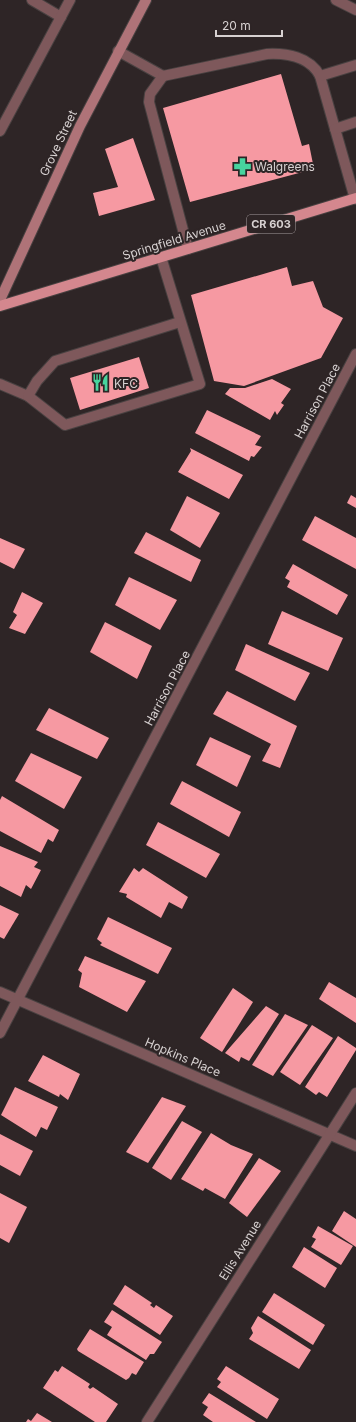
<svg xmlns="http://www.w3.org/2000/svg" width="356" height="1422" font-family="Inter,sans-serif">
  <rect width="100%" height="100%" fill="#2e2526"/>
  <g fill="#f699a2">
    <path d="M281 74 302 146 309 144 314 169 190 202 163 108Z"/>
    <path d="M133 138 155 200 99 216 93 193 118 187 105 149Z"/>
    <path d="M287 267 292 286 313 281 323 307 343 318 321 358 244 386 214 381 191 295Z"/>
    <path d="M139 357 149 388 80 410 70 378Z"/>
    <path d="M272 379 291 389 281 403 284 405 277 415 275 411 270 420 225 394 230 388H245Z"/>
    <path d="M207 410 261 436 255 445 262 447 254 457 251 456 249 461 195 433Z"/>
    <path d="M190 448 243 475 229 499 178 472 191 451Z"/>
    <path d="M351 495 356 498V508L347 503Z"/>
    <path d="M187 496 220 513 200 548 170 530Z"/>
    <path d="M315 516 356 538V569L302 540Z"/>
    <path d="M146 532 201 560 191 582 134 553Z"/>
    <path d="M0 538 25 549 14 569 0 562Z"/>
    <path d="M293 564 348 595 337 615 287 587 290 581 285 578Z"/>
    <path d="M129 577 177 600 160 630 115 605Z"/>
    <path d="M22 592 43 603 25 634 9 628 17 615 13 612Z"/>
    <path d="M282 611 343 638 328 671 268 644Z"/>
    <path d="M105 622 152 646 137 679 90 652Z"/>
    <path d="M246 644 310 673 295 701 235 670Z"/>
    <path d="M227 691 297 726 280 768 262 761 271 744 213 714Z"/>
    <path d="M49 708 109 738 97 759 36 730Z"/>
    <path d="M210 737 251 756 237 787 196 765Z"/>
    <path d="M31 753 82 777 64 809 15 781Z"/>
    <path d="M182 781 241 812 229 837 170 804Z"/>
    <path d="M2 796 59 830 53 842 48 839 41 853 0 831V800Z"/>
    <path d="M158 822 220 854 206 878 146 845Z"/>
    <path d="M0 846 38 862 34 867 41 870 31 889 26 885 21 897 0 886Z"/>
    <path d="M134 868 139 872 143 868 188 897 182 909 169 902 161 918 126 897 127 894 119 892Z"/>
    <path d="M0 905 19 914 4 939 0 937Z"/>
    <path d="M108 917 172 948 158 974 100 945 102 943 97 939Z"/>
    <path d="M85 956 146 981 127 1012 79 987 82 973 78 970Z"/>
    <path d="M329 982 356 998V1023L319 999Z"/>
    <path d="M233 988 253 1002 222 1052 200 1038Z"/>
    <path d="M266 1006 279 1014 249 1061 241 1057 239 1062 225 1053Z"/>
    <path d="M285 1014 308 1025 273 1076 252 1065Z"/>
    <path d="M312 1025 333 1038 300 1085 280 1072Z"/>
    <path d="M338 1036 356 1048V1050L327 1097 319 1092 316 1095 305 1087Z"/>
    <path d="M43 1055 80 1074 68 1100 60 1094 59 1097 28 1081Z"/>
    <path d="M15 1087 58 1107 47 1130 41 1127 36 1137 1 1115Z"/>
    <path d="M162 1097 186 1106 148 1163 126 1152Z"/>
    <path d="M182 1121 202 1132 171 1180 152 1168Z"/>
    <path d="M211 1133 231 1145 253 1154 225 1199 205 1188 203 1191 181 1179Z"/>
    <path d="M0 1134 33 1151 20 1176 0 1165Z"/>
    <path d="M259 1158 281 1171 247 1217 229 1203Z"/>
    <path d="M0 1193 27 1207 9 1243 0 1238Z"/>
    <path d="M344 1211 356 1219V1247L332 1231Z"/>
    <path d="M318 1226 353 1246 341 1265 311 1247 316 1239 312 1237Z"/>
    <path d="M304 1247 337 1268 325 1288 292 1267Z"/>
    <path d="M125 1285 152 1303 150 1305 154 1308 156 1305 173 1316 160 1335 113 1304Z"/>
    <path d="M274 1293 325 1325 313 1345 262 1312Z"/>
    <path d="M112 1310 162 1342 154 1354H150L146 1360 107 1335 112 1327 104 1322Z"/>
    <path d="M258 1316 311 1350 299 1369 249 1339 253 1333 251 1328Z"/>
    <path d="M90 1329 144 1362 136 1375 132 1373 129 1378 126 1380 78 1351 77 1349Z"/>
    <path d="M62 1366 90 1384 88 1387 90 1389 93 1387 118 1404 106 1422H95L43 1388 55 1370 58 1372Z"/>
    <path d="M226 1366 279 1399 267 1419 217 1387 221 1382 217 1379Z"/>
    <path d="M209 1393 256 1422H213L203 1415 208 1407 202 1403Z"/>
    <path d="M37 1413 52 1422H26L28 1419 31 1421Z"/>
  </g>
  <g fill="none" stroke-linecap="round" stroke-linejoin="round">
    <defs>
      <g id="lane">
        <path d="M32 0 61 17"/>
        <path d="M336 0 356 10"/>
        <path d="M118 51 163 76 150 94 149 102 188 249"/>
        <path d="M163 76 267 54C287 53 310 57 320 76L355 199"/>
        <path d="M320 76 356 65"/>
        <path d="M335 129 356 122"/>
        <path d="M0 131 70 0"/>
        <path d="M0 384 28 396 65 425 200 384 161 257"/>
        <path d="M28 396 37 381 55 361 180 322"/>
      </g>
      <g id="street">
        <path d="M0 992 356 1146"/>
        <path d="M0 1033 356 354"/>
        <path d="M147 1422 356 1093"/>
      </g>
      <path id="secondary" d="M0 300 80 126 146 0"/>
      <path id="primary" d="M0 306 356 198"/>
    </defs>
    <use href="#lane" stroke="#494141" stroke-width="12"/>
    <use href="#street" stroke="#494141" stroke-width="12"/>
    <use href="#secondary" stroke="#494141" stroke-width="12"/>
    <use href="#primary" stroke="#494141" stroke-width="12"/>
    <use href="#lane" stroke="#7e585b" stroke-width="10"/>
    <use href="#street" stroke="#7e585b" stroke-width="10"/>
    <use href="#secondary" stroke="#af7378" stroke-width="10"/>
    <use href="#primary" stroke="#d4878e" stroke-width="10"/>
  </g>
  <defs>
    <symbol id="pharmacy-bare" viewBox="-9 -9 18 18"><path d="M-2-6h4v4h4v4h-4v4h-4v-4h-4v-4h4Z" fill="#47d49e" stroke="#2e2526" stroke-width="2.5" paint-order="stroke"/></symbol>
    <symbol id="restaurant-bare" viewBox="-9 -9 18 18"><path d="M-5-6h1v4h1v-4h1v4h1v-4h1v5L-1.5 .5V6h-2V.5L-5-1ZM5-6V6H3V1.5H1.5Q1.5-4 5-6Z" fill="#47d49e" stroke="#2e2526" stroke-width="2.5" paint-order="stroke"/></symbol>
  </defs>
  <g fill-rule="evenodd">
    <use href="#pharmacy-bare" x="230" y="154" width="25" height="25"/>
    <use href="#restaurant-bare" x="88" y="370" width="25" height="25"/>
  </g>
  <g text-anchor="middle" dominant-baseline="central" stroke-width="4" stroke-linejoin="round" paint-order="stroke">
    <rect fill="#2e2526" stroke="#a49d9e" stroke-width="1" x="247" y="215" width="48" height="18" rx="3"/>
    <g font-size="11" font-weight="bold" fill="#d7d1d1">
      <text x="271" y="224">CR 603</text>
    </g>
    <g font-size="12" fill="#d7d1d1" stroke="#2e2526">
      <text transform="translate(58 143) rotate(-65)">Grove Street</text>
      <text transform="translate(174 240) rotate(-17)">Springfield Avenue</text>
      <text transform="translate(317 401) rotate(-62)">Harrison Place</text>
      <text transform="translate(167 688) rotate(-62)">Harrison Place</text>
      <text transform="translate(183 1057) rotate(23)">Hopkins Place</text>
      <text transform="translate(240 1250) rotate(-58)">Ellis Avenue</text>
    </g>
    <g font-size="12" fill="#d7d1d1" stroke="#2e2526" text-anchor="start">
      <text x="255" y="166">Walgreens</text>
      <text x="114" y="383">KFC</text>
    </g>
  </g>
  <path d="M216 30v6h66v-6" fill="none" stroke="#d7d1d1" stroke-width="2"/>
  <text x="222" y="30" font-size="12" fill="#d7d1d1" stroke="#2e2526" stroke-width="3" paint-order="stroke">20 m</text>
</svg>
